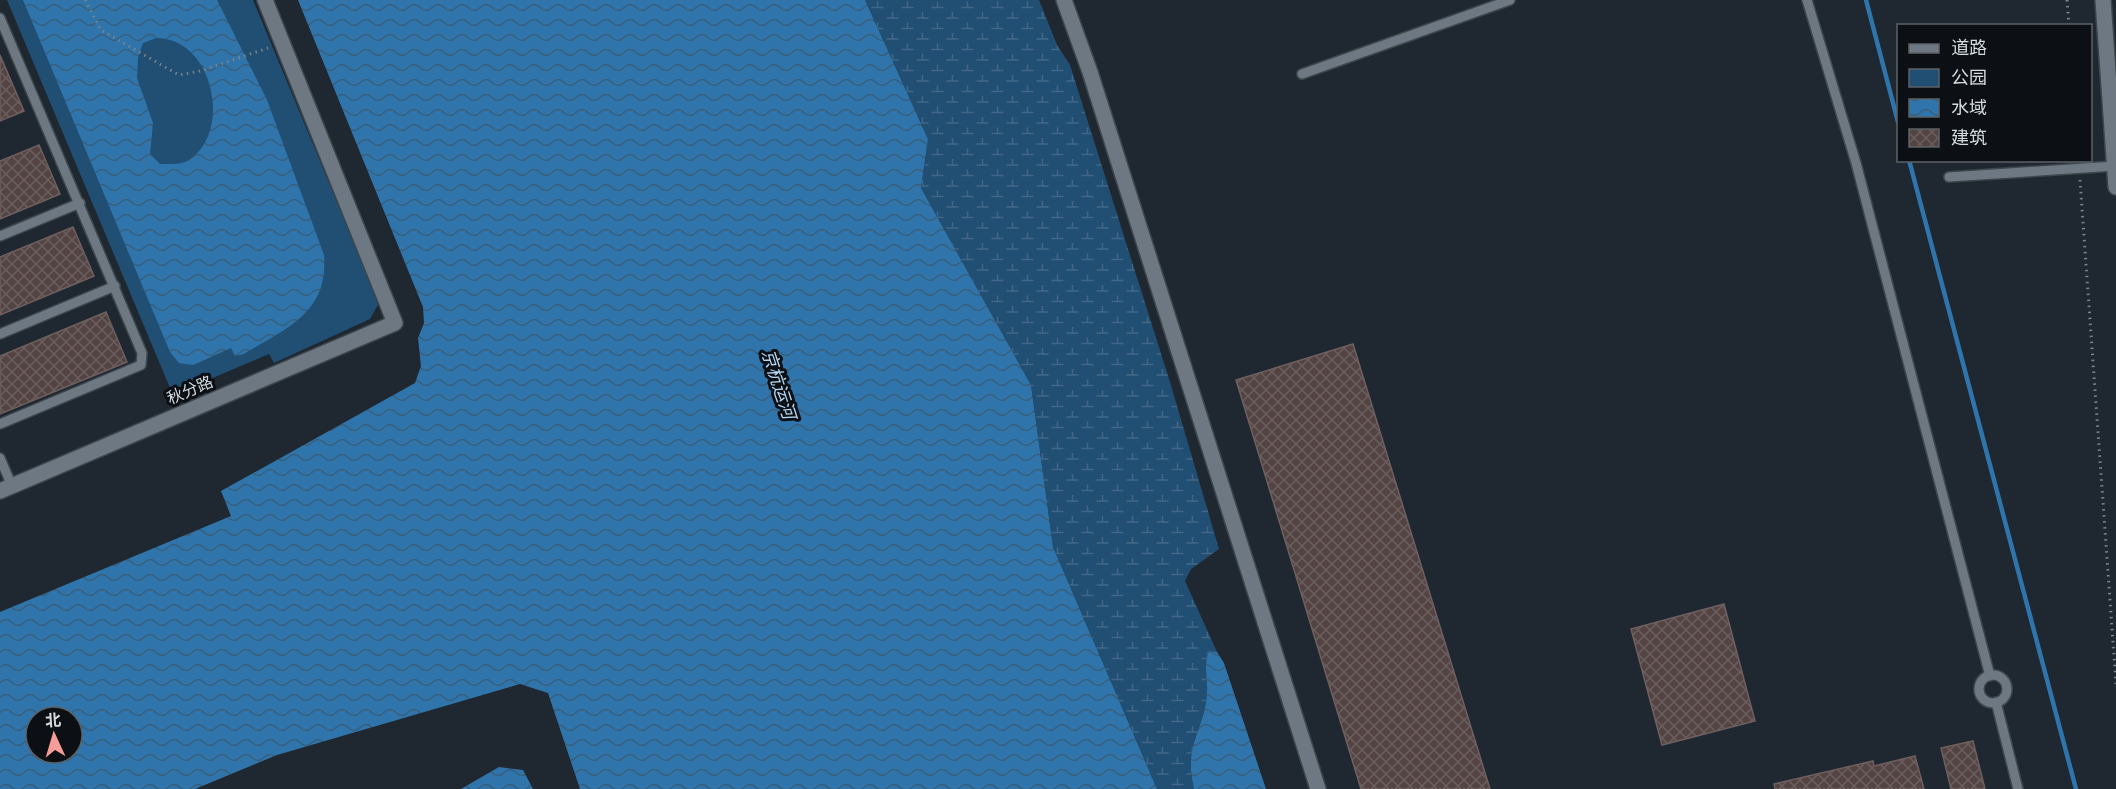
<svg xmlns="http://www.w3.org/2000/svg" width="2116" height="789" font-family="'Roboto Condensed','Noto Sans SC',sans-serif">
  <defs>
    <pattern id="wetland-marsh" width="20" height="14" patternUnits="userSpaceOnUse" patternTransform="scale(1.5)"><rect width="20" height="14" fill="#214e73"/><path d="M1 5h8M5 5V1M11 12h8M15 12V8" fill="none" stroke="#406787"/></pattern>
    <pattern id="water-waves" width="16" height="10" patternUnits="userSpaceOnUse" patternTransform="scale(1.5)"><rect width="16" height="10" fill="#2f75ab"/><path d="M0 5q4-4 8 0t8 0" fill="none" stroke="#375e7c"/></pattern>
    <pattern id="building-cross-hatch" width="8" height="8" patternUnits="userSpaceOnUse" patternTransform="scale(1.5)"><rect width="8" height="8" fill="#534443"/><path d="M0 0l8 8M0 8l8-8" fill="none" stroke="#6b5e5e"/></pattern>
  </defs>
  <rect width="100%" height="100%" fill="#1f2830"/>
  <path fill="url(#wetland-marsh)" d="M865 0H1039L1057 45 1070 65 1170 382 1219 549 1191 569 1185 581 1217 652 1209 651C1203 664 1208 679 1207 693 1204 733 1183 743 1194 789H1157L1053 547 1031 385 921 188 928 139Z"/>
  <path fill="#214e73" d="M7 0H253L379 303 370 319 274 363 269 354 173 395Z"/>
  <g fill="url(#water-waves)" fill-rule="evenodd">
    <path d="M23 0H217L267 100 324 255C329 313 286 328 244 354L235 356 231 348 193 365 179 363 170 352ZM156 38C215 38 233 135 187 161 180 165 168 164 160 164L150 154 153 123 137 78 138 58 143 43Z"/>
    <path d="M298 0H865L928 139 921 188 1031 385 1053 547 1157 789H580L548 693 520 684 277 755 195 789H0V612L231 516 221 491 415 383 421 366 418 338 424 323 423 307ZM36 717H72V753H36Z"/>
    <path d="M1209 651 1217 652 1224 663 1266 789H1194C1183 743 1204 733 1207 693 1208 679 1203 664 1209 651Z"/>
    <path d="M499 767 523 770 533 789H461Z"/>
  </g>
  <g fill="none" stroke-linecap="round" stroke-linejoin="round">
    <g stroke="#2f75ab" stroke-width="4.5">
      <path d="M1866 0 1898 122"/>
      <path d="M1909 160 2076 789"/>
    </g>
  </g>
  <g fill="url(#building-cross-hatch)" stroke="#6f605f" stroke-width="1.5">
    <path d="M0 55 24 111 0 121Z"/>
    <path d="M39 145 60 194 0 219V161Z"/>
    <path d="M73 227 94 276 0 315V257Z"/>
    <path d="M106 312 127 362 0 414V356Z"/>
    <path d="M1353 344 1490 789H1361L1236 380Z"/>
    <path d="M1724 604 1755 721 1662 745 1631 629Z"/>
    <path d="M1973 741 1985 789H1951L1941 748Z"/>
    <path d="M1915 756 1924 789H1775L1774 784 1873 761 1874 766Z"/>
  </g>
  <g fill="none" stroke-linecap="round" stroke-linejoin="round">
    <defs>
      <g id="lane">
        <path d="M1807 0 1856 163 1990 676"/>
        <path d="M0 18 142 353 141 365 0 424"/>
        <path d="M1302 74 1510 0"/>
        <path d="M1949 177 2115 166"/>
        <path d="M0 236 80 203"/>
        <path d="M0 334 115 286"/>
        <path d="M0 458 12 486"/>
        <circle cx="1993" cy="689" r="14"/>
        <path d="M1996 702 2018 789"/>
      </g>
      <g id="street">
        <path d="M1064 0 1090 72 1318 789"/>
        <path d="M0 491 395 323 265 0"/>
      </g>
      <path id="secondary" d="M2103 0 2116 187"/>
    </defs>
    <use href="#lane" stroke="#3d464c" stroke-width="12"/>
    <use href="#street" stroke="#3d464c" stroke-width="18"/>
    <use href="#secondary" stroke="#3d464c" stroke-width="18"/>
    <g stroke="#7c848a" stroke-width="3" stroke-dasharray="1.5 4.5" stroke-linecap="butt">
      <path d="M85 0 101 30 179 75 200 71 268 48"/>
      <path d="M2067 0 2069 26"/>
      <path d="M2080 180 2116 684"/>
    </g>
    <use href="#lane" stroke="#6d7882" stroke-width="9"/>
    <use href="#street" stroke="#6d7882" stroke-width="15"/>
    <use href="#secondary" stroke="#6d7882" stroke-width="15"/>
  </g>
  <g text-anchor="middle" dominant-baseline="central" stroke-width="6" stroke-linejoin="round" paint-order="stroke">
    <g font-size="16" fill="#d5dbe0" stroke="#0c1014">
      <text transform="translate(190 390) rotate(-23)">秋分路</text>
    </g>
    <g font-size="18" font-style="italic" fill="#b5d8f6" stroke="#0c1014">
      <text transform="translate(779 384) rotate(72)">京杭运河</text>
    </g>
  </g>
  <rect x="1897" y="24" width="195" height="138" fill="#0c1014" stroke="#5c6166" stroke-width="1.5"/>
  <rect x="1909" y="44" width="30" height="9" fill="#6d7882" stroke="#5c6166" stroke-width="1.5"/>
  <text x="1951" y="54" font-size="18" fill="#d5dbe0">道路</text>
  <rect x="1909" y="69" width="30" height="18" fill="#214e73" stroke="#5c6166" stroke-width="1.5"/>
  <text x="1951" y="84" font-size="18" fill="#d5dbe0">公园</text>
  <rect x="1909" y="99" width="30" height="18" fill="url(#water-waves)" stroke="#5c6166" stroke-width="1.5"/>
  <text x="1951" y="114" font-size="18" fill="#d5dbe0">水域</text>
  <rect x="1909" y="129" width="30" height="18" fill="url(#building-cross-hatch)" stroke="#5c6166" stroke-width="1.5"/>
  <text x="1951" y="144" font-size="18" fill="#d5dbe0">建筑</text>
  <g transform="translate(54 735) rotate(356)"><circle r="28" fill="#0c1014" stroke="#5c6166" stroke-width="1.5"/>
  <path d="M0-4.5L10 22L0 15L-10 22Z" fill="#f59b98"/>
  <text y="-9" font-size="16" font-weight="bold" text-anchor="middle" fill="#d5dbe0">北</text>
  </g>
</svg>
